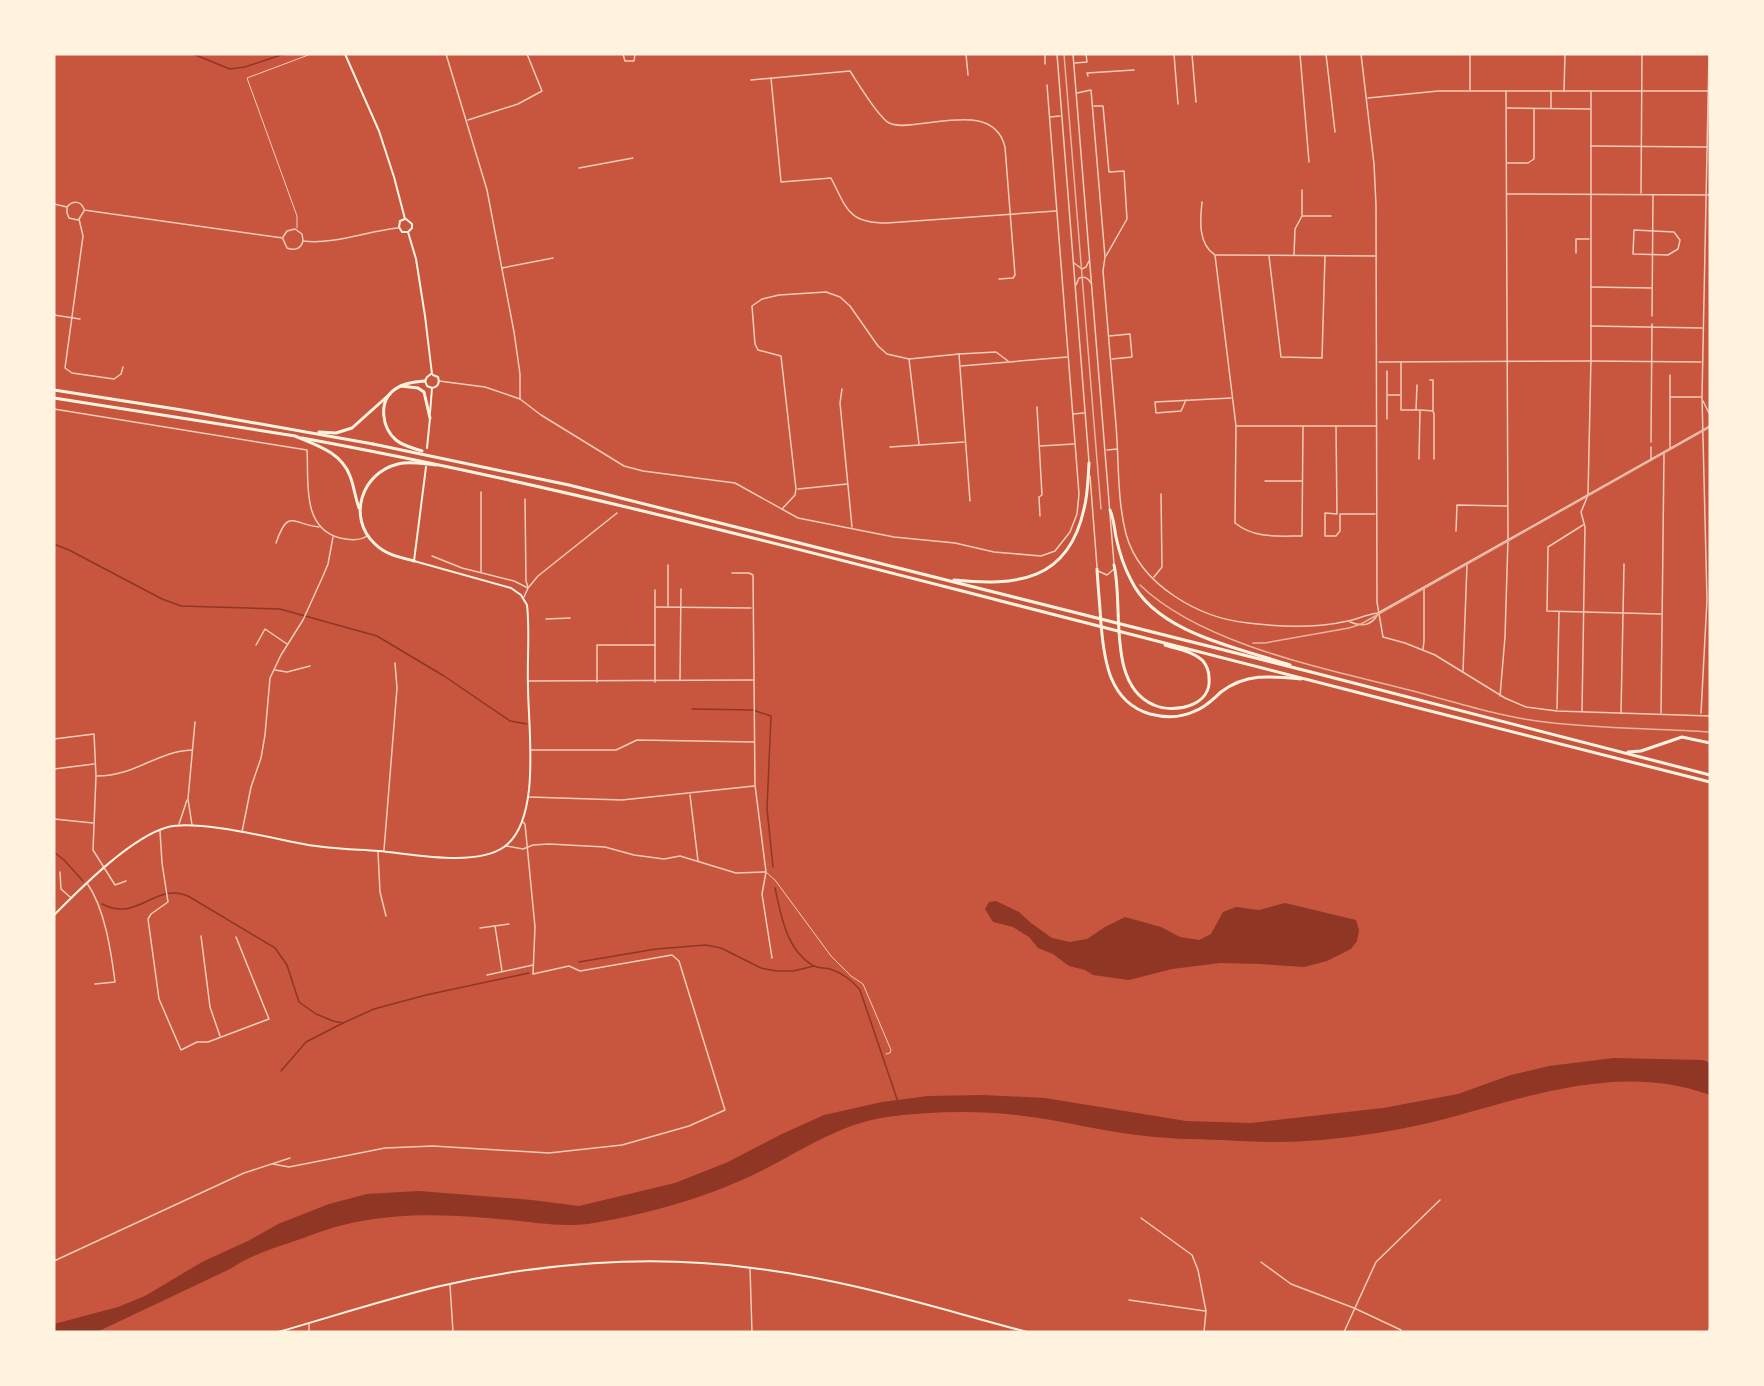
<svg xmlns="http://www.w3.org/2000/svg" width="1764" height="1386" font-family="'PT Sans',sans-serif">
  <rect width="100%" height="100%" fill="#c8553d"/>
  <g fill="#8f3625">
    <path d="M996 901 1019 912 1031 923 1052 938 1070 942 1087 939 1105 927 1125 917 1161 927 1180 937 1199 940 1211 934 1223 912 1236 907 1259 910 1285 903 1356 920 1359 930 1357 941 1351 949 1327 961 1304 967 1260 964 1220 963 1172 969 1129 980 1093 975 1085 970 1069 966 1053 954 1038 948 1029 937 1013 927 993 922 985 909 989 902Z"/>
    <path d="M1614 1058 1703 1060 1710 1063V1095C1625 1064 1539 1093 1456 1116 1413 1128 1366 1136 1321 1140 1288 1143 1254 1142 1221 1140 1194 1139 1165 1139 1137 1135 1102 1131 1067 1122 1032 1117 985 1110 934 1111 887 1117 839 1124 803 1150 761 1171 709 1197 652 1213 594 1223 561 1229 521 1220 487 1218 439 1214 391 1213 343 1225 326 1229 309 1236 292 1242 270 1249 250 1256 230 1269L99 1331 54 1332V1324L118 1307 145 1296 202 1262 250 1240 278 1224 329 1204 367 1194 419 1191 532 1200 579 1206 675 1183 728 1162 782 1134 824 1115 882 1102 928 1096 983 1095 1045 1098 1186 1121 1251 1123 1383 1108 1458 1094 1511 1075 1549 1066Z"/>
  </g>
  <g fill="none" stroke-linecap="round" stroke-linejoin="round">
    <g stroke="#8f3625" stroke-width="1.5">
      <path d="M193 54 230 69 245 67 284 54"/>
      <path d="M54 544 69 550 162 599 181 606 280 609 377 636 444 676 510 721 527 724"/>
      <path d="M692 709 753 710 771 716 767 809 773 867"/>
      <path d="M54 852 64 860 83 881"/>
      <path d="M775 888C781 915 786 949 812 965 817 968 824 968 830 969 843 973 851 980 860 990L898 1102"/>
      <path d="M102 904C137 923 155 882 188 896L275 948 287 965 299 1002 316 1014 333 1021 343 1023 374 1009 426 995 529 973"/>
      <path d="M579 962 656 949 706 945 721 948 761 968 776 971H793L814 966"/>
      <path d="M281 1071 306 1042 343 1023"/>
    </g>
    <g stroke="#f1ccb7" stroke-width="1">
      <path d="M297 228V216L247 78 311 54"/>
      <path d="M767 873 775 880 831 956 851 976 863 984 891 1050 890 1053 886 1054"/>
    </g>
    <path stroke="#f1ccb7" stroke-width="1.5" d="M1088 76 1087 73 1134 70"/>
    <g stroke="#f1ccb7" stroke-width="1.5">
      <path d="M623 54 625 61H634L635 54"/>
      <path d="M966 54 968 75"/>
      <path d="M1045 54V64"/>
      <path d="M1057 54 1089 462"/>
      <path d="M1073 54 1114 564"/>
      <path d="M1174 54 1178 104"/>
      <path d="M1192 54 1196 102"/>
      <path d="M1300 54 1309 162"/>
      <path d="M1326 54 1335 132"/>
      <path d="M1361 54 1374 164 1376 205 1377 602 1383 637 1405 643 1435 655 1505 698 1526 707 1557 711 1710 716"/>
      <path d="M1075 63 1087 62 1086 54"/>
      <path d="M771 78 781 182 831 178C847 209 848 223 887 223L1056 211"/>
      <path d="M751 80 850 71C858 83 878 117 889 123 897 127 908 125 917 124 947 122 995 107 1005 147L1015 275 1013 278 999 279"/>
      <path d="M1470 90V54"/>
      <path d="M1551 91V108"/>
      <path d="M1564 91 1565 54"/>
      <path d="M1077 93 1091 90 1105 257 1103 271C1107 323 1112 374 1116 425 1119 461 1117 499 1126 534 1140 585 1199 618 1248 623 1280 627 1317 628 1348 621 1358 619 1367 614 1378 613L1710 426"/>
      <path d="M1368 98 1438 91H1708"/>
      <path d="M1094 106H1103L1109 172 1124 171 1127 219 1106 256"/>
      <path d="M1507 108 1590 109"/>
      <path d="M1050 117 1060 116"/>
      <path d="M468 120 518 104 542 91 527 54"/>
      <path d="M1591 146 1707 147"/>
      <path d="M1507 163H1528L1534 159V109"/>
      <path d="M579 168 633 158"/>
      <path d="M1641 193 1642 54"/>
      <path d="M1507 194 1710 195"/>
      <path d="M1202 202C1200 220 1198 244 1215 255L1236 426 1235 523C1255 539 1278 536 1302 536L1303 426"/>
      <path d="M54 204 67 207"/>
      <path d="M67 207C73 200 81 201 84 209"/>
      <path d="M67 208V213L69 218 78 220"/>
      <path d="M84 210 283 238"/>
      <path d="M1302 215V190"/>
      <path d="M79 219 83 236 65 368 72 373 114 379 121 374 123 367"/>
      <path d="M79 219 84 211"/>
      <path d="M1634 230 1674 232 1680 240 1678 249 1668 255 1633 254Z"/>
      <path d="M283 237 287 231 295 229 302 234 303 240"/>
      <path d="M283 239 287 248C294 251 301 249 303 241"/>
      <path d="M303 241C334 245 367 231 398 228"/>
      <path d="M1576 253V239H1589"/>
      <path d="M1216 255 1376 256"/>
      <path d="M1294 255 1295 229 1302 216H1331"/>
      <path d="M1269 256 1281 357 1322 358 1325 256"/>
      <path d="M1074 263 1082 269 1086 267 1089 261"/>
      <path d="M502 268 553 258"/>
      <path d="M1076 285 1079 278C1085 276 1088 278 1091 283"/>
      <path d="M1591 287 1652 288"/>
      <path d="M54 315 80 319"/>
      <path d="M1652 316 1653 195"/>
      <path d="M1591 326 1702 328"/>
      <path d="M1109 336 1130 334 1132 357 1112 359"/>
      <path d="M959 354 996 352 1008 361"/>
      <path d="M909 359 919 444"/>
      <path d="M1379 362 1591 361 1701 362"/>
      <path d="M1401 362V410H1420L1419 459"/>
      <path d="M961 366 1067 357"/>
      <path d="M1387 371V395H1400"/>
      <path d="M1670 375V449"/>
      <path d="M1430 380H1433V410"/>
      <path d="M439 381 485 387 520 399V374L514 332 487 190 446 54"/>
      <path d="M842 389 840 403 852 527"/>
      <path d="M1670 397H1701"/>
      <path d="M520 399 541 415 624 466 643 471 735 483 798 518 894 537 955 543 994 552 1041 556 1055 551 1070 532 1077 514 1079 494 1047 85"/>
      <path d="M1186 400 1181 411 1156 413 1155 402 1231 398"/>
      <path d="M1703 401 1710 415"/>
      <path d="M1037 407 1042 495 1039 497 1040 516"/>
      <path d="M54 409 307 450C309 481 301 528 340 538 349 540 360 541 367 536"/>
      <path d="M1416 410 1417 385"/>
      <path d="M1421 410 1433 411 1434 414V459"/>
      <path d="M1073 414 1084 413"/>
      <path d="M1387 419V396"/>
      <path d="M1237 426H1376"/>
      <path d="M1336 426 1337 514 1325 513V536H1336L1340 531V514"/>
      <path d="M1651 442 1652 324"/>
      <path d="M1040 446 1074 444"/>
      <path d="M890 447 964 442"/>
      <path d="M1107 450 1117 449"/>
      <path d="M1651 459V447"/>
      <path d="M1090 476 1097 567"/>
      <path d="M1265 481H1302"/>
      <path d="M798 489 847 484"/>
      <path d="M481 492V572"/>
      <path d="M525 499 526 581 528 587"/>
      <path d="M782 509 795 495 796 489 781 356 758 350 755 344 752 306 762 299 779 295 826 292 840 297 850 306 878 346 887 354 909 359 959 354 970 501"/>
      <path d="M1341 514H1375"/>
      <path d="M1583 525 1548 547 1547 611 1661 614"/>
      <path d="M1456 531 1457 505 1507 506"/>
      <path d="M276 543C288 508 292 524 319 527"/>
      <path d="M432 556 462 568 514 581 528 588"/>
      <path d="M1098 571 1107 575 1114 569"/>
      <path d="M732 573H749L753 575 755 785 766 872 762 894 772 958"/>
      <path d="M1154 577 1162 567 1161 494"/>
      <path d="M524 597 528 588 538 576 617 513"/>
      <path d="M668 606V565"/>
      <path d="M656 607 751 608"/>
      <path d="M546 619 570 618"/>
      <path d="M1350 622C1362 627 1371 626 1378 614"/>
      <path d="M256 645 265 629 287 644"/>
      <path d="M1423 649 1424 641V588"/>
      <path d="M275 670 287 672 310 666"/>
      <path d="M1463 671 1467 565"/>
      <path d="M680 680 681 589"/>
      <path d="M528 681 754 680"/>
      <path d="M597 682V645H655"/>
      <path d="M655 682V590"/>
      <path d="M1500 696 1505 637 1508 539 1506 91"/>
      <path d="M1557 709 1559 612"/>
      <path d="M1582 711 1585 527 1581 512 1588 495 1591 358V91"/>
      <path d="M1621 713 1624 564"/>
      <path d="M1661 713 1664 454"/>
      <path d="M1701 713 1707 600 1702 397 1709 54"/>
      <path d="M54 739 94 734 96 776 93 850 115 885 126 881"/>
      <path d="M531 750H616L637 740 754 742"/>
      <path d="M54 769 94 764"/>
      <path d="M97 776C136 776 157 751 192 750"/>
      <path d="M690 795 698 861"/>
      <path d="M529 797 622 800 754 786"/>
      <path d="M54 819 93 823"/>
      <path d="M179 824 187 800"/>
      <path d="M192 825 188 799 195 722"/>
      <path d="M160 831 162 863 168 902 151 914 148 919 159 999 181 1050 197 1042H208L269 1019 236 937"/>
      <path d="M242 832 251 787 261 758 265 735 270 678 281 655 303 620 323 576 328 564 333 537"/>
      <path d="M506 846 523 849 533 845 549 844 605 847 634 855 664 859 680 856 736 873 765 872"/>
      <path d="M384 850 397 688 395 663"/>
      <path d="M378 852 380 892 386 916"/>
      <path d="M60 872 61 889 70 897"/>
      <path d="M87 883C105 909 111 951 115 982L95 984"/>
      <path d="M495 926 502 971"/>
      <path d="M480 928 509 924"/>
      <path d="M201 936 210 1007 220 1036"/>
      <path d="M487 975 533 965"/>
      <path d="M273 1164 289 1167 385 1148 433 1146 549 1153 622 1145 689 1126 725 1110 679 961 672 955 580 971 569 966 533 974 535 927 525 824 522 821"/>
      <path d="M1141 1218 1192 1255 1198 1270 1206 1311 1204 1332"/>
      <path d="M54 1261 244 1173 290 1158"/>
      <path d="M1261 1262 1291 1284 1354 1308 1401 1330"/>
      <path d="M750 1268 752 1332"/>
      <path d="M450 1285 453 1332"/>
      <path d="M1129 1300 1205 1311"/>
      <path d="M309 1324V1332"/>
      <path d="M1344 1332 1376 1262 1440 1200"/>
      <path d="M1708 1332 1710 1327"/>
    </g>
    <g stroke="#fff3e0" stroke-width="2">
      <path d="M345 54 379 131 394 177 405 219"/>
      <path d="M405 219 400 221 399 227 402 232H408"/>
      <path d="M406 219 412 224V228L408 232"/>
      <path d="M408 232 416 259 425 316 432 374"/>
      <path d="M431 374 427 377 425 381 427 386 432 388"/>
      <path d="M430 413 432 388C438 387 440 383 438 377L433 375"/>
      <path d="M427 448 430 418"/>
      <path d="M54 915C81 888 131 837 168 827 196 820 268 837 298 843 325 849 351 849 379 851 413 854 475 867 504 847 542 820 528 728 528 686 527 659 530 631 527 605L521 595 511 588 414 561 426 467"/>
      <path d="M278 1332C331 1317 383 1300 436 1287 538 1263 648 1254 752 1268 846 1279 936 1308 1027 1332"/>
    </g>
    <g stroke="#fff3e0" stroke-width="3">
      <path d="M401 386 418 388 424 392 430 418"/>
      <path d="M302 438C537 481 767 541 997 600 1235 661 1472 722 1710 782"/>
      <path d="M373 444 569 485 1311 672 1710 775"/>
      <path d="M422 451C413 448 403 446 396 440 382 428 378 402 394 390 403 383 414 382 425 381"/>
      <path d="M1110 510C1114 519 1114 527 1116 537 1119 551 1124 567 1131 580 1156 633 1239 648 1290 665"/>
      <path d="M414 561C400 557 386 555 375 544 347 518 361 473 398 464 410 461 424 464 436 465"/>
      <path d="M1114 565C1124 606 1106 685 1154 705 1174 714 1212 706 1209 678 1209 671 1207 666 1203 661 1193 651 1177 649 1165 645"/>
      <path d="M1097 569C1098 587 1100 606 1101 624 1104 660 1109 702 1150 714 1166 718 1181 718 1195 711 1206 707 1213 699 1221 692 1246 673 1271 676 1301 679"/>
      <path d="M954 580C1016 586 1068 582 1084 509 1088 494 1088 478 1089 463"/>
      <path d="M1628 752 1641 751 1682 737 1710 743"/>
    </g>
    <g stroke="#fff3e0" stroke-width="3">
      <path d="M54 390 182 410 373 444"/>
      <path d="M54 398 295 436C316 445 341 452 350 476 354 486 355 497 359 508"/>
      <path d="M319 432 336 433 352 428 390 394"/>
    </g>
    <g stroke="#e9b49f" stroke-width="1.5">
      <path d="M1064 54 1101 509"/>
      <path d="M1140 585C1202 645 1327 669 1409 690 1451 701 1494 715 1537 721 1594 729 1653 728 1710 732"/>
      <path d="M1253 643H1265L1349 628 1361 624 1710 427"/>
    </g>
  </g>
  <rect width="1764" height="1386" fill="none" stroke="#fff3e0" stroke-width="111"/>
</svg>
